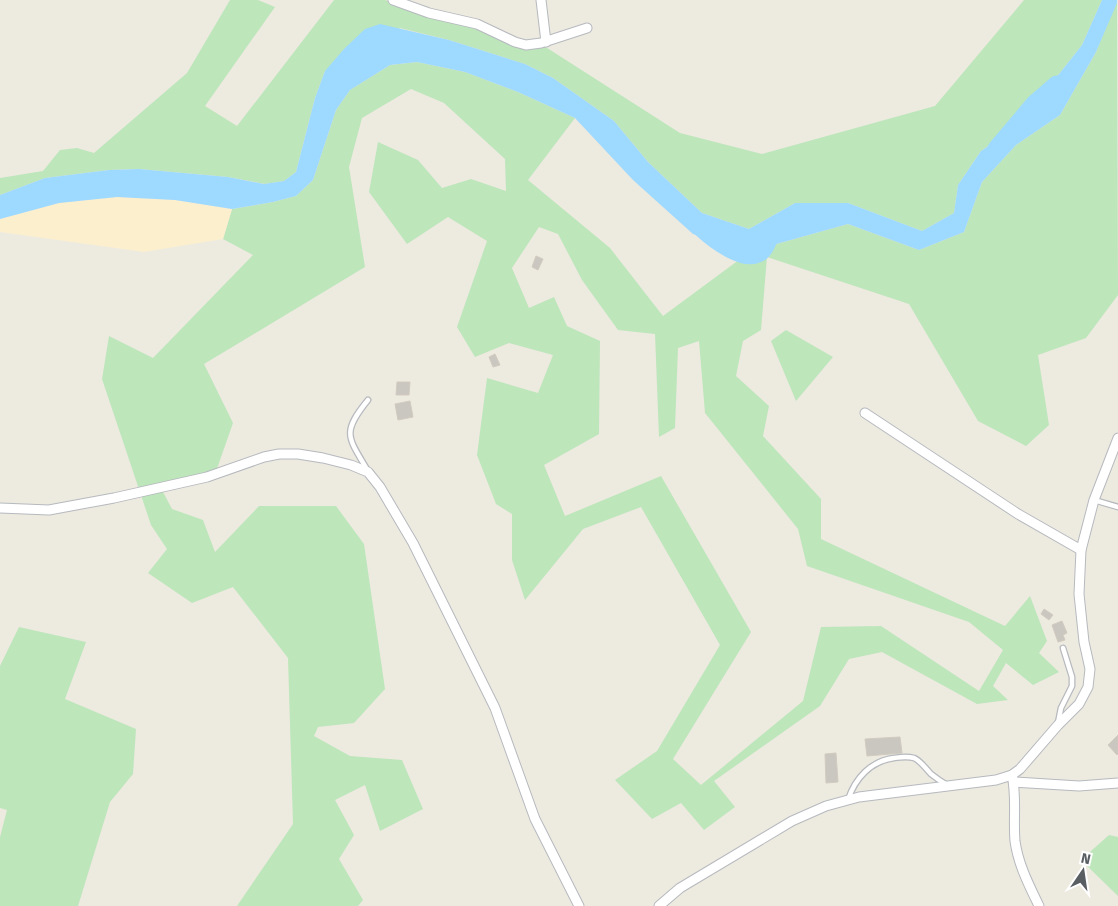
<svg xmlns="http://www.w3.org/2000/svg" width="1118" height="906" font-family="'Fira Sans',sans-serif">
  <rect width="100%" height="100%" fill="#edeae0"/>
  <g fill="#bde6bb" fill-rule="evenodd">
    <path d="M230 0H258L275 7 205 106 237 126 334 0H385L442 19 480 25 519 46H544L680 133 762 154 935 106 1024 0H1102L1082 45 1018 126 981 151 958 185 954 213 922 231 848 203H795L749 229 702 213 648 162 614 121 553 78 525 64 449 40 400 28 325 71 315 98 296 172 284 181 265 184 228 177 139 169 109 170 45 178 0 195V178L43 171 60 150 77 148 94 153 187 73Z"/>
    <path d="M1117 0 1118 295 1086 338 1038 355 1049 425 1026 446 978 421 909 304 767 257 761 330 743 341 736 376 769 406 763 436 821 499V539L1005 626 1030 596 1047 641 1039 653 1059 672 1033 685 1006 663 993 686 1008 700 977 704 882 652 849 659 820 706 714 781 735 807 704 830 681 803 652 819 615 780 657 751 720 645 641 507 583 529 525 600 512 560V514L496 504 477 455 487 378 538 393 553 355 509 343 475 357 457 327 487 241 448 217 407 244 369 192 378 142 418 160 442 188 471 179 506 191 505 159 444 103 411 89 362 118 349 167 365 267 204 364 233 423 213 480 163 492 172 509 203 520 215 552 259 506H336L364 544 385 689 354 723 318 727 314 736 350 756 402 760 423 809 380 831 365 785 335 800 354 835 339 859 363 900 358 906H237L293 824 288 658 233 587 192 603 148 573 167 549 151 525 102 379 109 336 153 358 253 255 223 239 232 209 273 202 296 196 313 180 336 110 350 90 390 65 417 62 465 72 518 92 575 118 528 180 610 248 663 316 751 251 848 224 919 250 964 232 982 182 1016 145 1060 115 1096 52ZM539 227 558 234 582 280 618 330 655 334 659 437 675 428 678 348 699 341 705 413 798 529 807 566 969 622 1003 650 979 691 881 626 821 627 803 701 701 785 673 759 751 632 661 476 565 516 544 465 599 434 600 341 567 326 554 297 529 308 512 268Z"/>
    <path d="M786 330 833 357 796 401 771 341Z"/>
    <path d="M19 627 86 642 65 699 136 729 133 774 110 802 78 906H0V837L7 810 0 808V666Z"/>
    <path d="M1109 835 1118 837V896L1081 860Z"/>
  </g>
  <path fill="#fcefcd" d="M117 197 175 200 232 209 223 239 144 252 0 232V219L59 203Z"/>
  <path fill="#9ed9ff" d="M1102 0H1117V3L1096 52 1060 115 1016 145 982 182 964 232 919 250 848 224 751 251 693 234 633 180 575 118 518 92 465 72 417 62 390 65 350 90 336 110 313 180 296 196 273 202 232 209 175 200 117 197 59 203 0 219V195L45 178 109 170 139 169 228 177 264 184 284 181 296 172 315 98 325 71 344 49 365 29 380 24 449 40 525 64 553 78 614 121 648 162 702 213 749 229 795 203H848L922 231 954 213 958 185 981 151 1018 126 1082 45Z"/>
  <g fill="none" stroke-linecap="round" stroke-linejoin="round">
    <g stroke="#9ed9ff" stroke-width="19">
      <path d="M997 149 1035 104 1057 85"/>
      <path d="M702 228C714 239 746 264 761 251 768 245 769 234 773 227"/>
    </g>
  </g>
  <g fill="#cac6c0" stroke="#d2cbbf">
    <path d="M536 256 543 259 538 270 532 267Z"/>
    <path d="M495 354 500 365 493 367 489 357Z"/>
    <path d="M397 382H410L409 395H396Z"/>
    <path d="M410 401 413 417 398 420 395 404Z"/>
    <path d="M1044 609 1053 615 1049 620 1041 614Z"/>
    <path d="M1062 621 1067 633 1063 635 1065 640 1058 642 1052 625Z"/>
    <path d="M1118 735V754L1117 755 1108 745Z"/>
    <path d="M900 737 902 753 867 756 865 739Z"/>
    <path d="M836 753 838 782 826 783 825 754Z"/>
  </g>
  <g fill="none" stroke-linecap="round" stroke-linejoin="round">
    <defs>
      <g id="service">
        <path d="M368 471C348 437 341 433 368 400"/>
        <path d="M1094 500 1118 507"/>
        <path d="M1058 723 1061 708 1072 686V677L1063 648"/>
        <path d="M848 800C855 778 871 761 894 758 901 757 907 756 914 758 921 761 925 768 931 774 936 778 942 782 947 785"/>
      </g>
      <g id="minor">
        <path d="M393 0 429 13 477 24 515 42 526 45 541 43 587 28"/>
        <path d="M541 0 546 42"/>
        <path d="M865 413 1018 514 1081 550"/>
        <path d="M0 508 49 510 114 498 207 477 264 457 279 454H298L323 458 351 465 368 472 380 487 413 543 495 708 535 819 579 906"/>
        <path d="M1012 775C1017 797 1013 819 1015 841 1018 864 1029 885 1039 906"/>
        <path d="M1014 782 1079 786 1118 783"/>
        <path d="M659 906 680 888 792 821 826 806 859 797 996 780 1012 775 1020 769 1058 725 1079 704 1088 687 1090 669 1084 642 1079 594 1081 550 1094 500 1118 438"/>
      </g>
    </defs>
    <use href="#service" stroke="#b6b9be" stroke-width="7"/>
    <use href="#minor" stroke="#b6b9be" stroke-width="11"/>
    <use href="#service" stroke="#fff" stroke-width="4.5"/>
    <use href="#minor" stroke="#fff" stroke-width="9"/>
  </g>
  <g transform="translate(1083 871) rotate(13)" stroke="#ffffff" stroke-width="4" paint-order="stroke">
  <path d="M0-4L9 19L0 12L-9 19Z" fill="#595e62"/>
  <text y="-8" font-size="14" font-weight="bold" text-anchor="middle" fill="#595e62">N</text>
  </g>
</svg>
